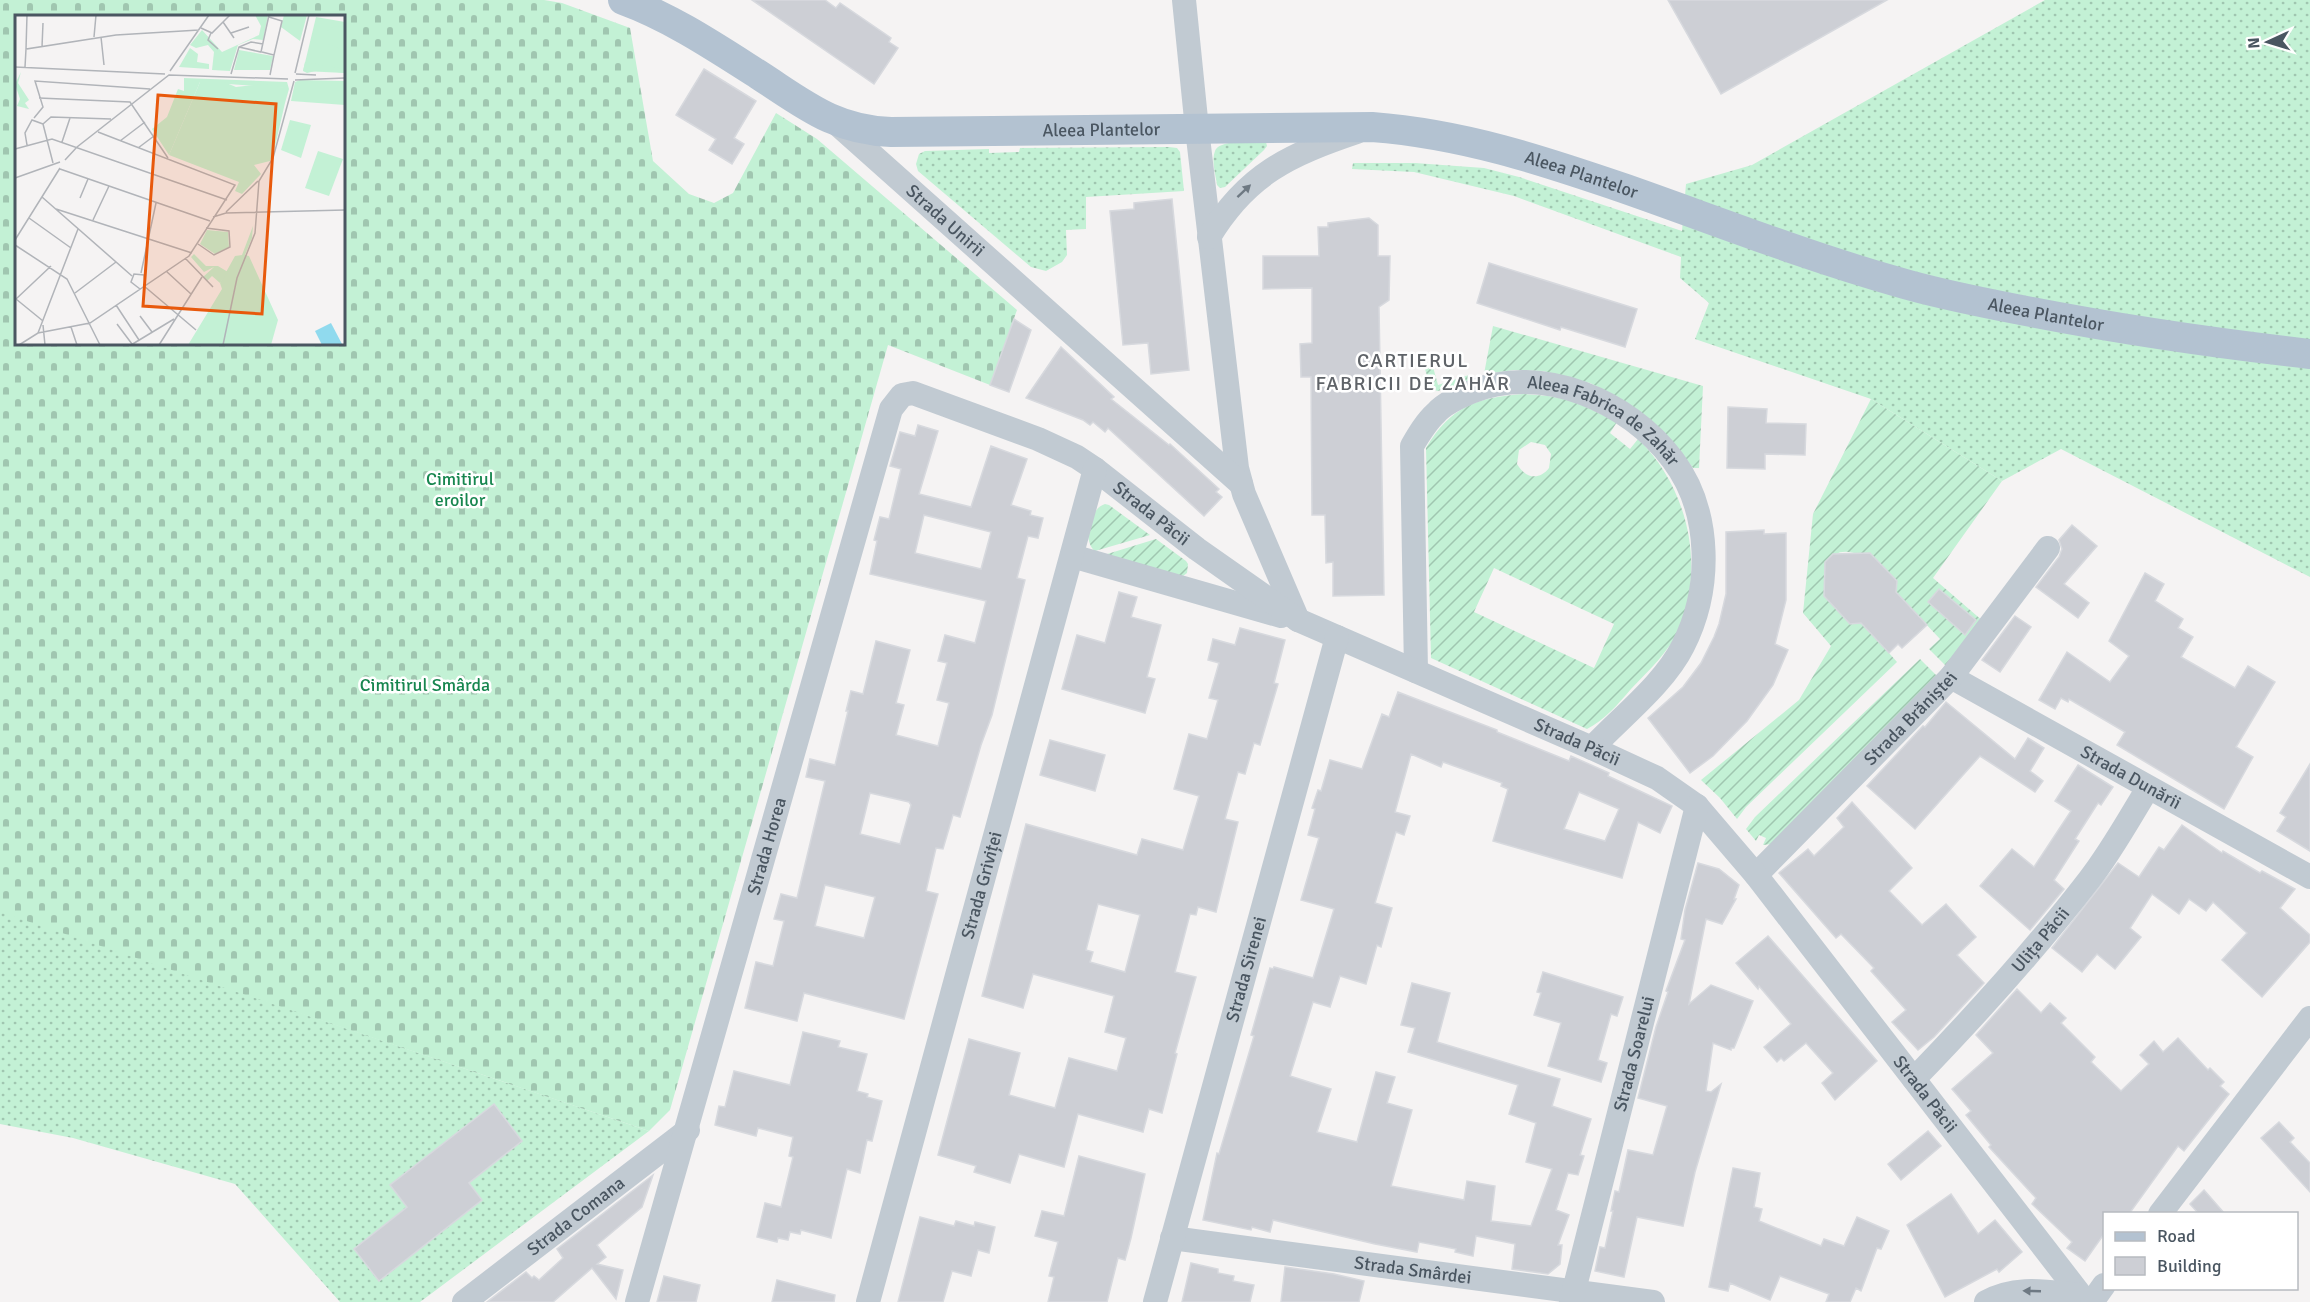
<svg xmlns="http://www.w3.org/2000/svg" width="2310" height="1302" font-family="Signika,sans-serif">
  <defs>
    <pattern id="grass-dots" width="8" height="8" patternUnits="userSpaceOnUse" patternTransform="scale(1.5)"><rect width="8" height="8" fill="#c3f1d5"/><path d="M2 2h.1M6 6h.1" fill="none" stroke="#a0c6b0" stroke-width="1.8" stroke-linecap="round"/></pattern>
    <pattern id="cemetery-stones" width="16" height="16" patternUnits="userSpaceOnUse" patternTransform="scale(1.5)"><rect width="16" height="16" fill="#c3f1d5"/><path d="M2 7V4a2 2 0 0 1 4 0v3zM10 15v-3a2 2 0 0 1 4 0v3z" fill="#a0c6b0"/></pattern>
    <pattern id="garden-furrows" width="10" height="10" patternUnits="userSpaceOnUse" patternTransform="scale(1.5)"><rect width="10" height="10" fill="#c3f1d5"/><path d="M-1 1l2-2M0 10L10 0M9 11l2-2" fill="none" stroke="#a0c6b0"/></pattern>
  </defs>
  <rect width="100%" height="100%" fill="#f5f3f3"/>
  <g fill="url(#grass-dots)">
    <path d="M2045 0H2310V577L2061 449 2002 481 1871 399 1695 339 1709 303 1680 278 1681 257 1514 196 1414 172 1352 169 1353 163H1415L1484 168 1519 177 1682 231 1686 184 1752 165Z"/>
    <path d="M1261 142H1266L1267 146 1264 150 1225 187 1220 188 1217 185C1216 176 1211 160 1215 151 1219 140 1250 142 1261 142Z"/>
    <path d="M1169 147 1177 148 1180 152 1184 191 1086 197V229L1066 230 1067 255 1062 262 1046 271 1031 267 918 171 916 164 919 154 925 151 989 149V153L1019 152 1020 148Z"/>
    <path d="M0 911 649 1131 420 1302H340L235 1184 73 1138 0 1124Z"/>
  </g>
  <path fill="url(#cemetery-stones)" fill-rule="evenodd" d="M0 0H544L562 3 630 28 653 161 689 194 714 203 733 193 776 113 817 139 1017 310 990 385 888 345 670 1110 649 1131 0 912ZM16 16H344V344H16Z"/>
  <g fill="url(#garden-furrows)" fill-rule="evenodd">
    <path d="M1493 326 1703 386 1699 468H1693L1676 446 1610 393 1590 383 1543 371 1514 370 1484 374Z"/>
    <path d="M1433 367 1438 385 1469 375 1471 380 1438 391 1431 389 1425 369Z"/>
    <path d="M1523 394 1548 396 1574 401 1617 422 1610 433 1630 449 1638 439C1687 486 1706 565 1679 629 1669 652 1648 671 1631 689 1618 704 1605 720 1587 729L1431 658 1426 448C1451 406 1476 398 1523 394ZM1531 442 1545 445 1551 454 1549 468C1539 481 1525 478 1517 464L1519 450ZM1494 568 1614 624 1594 668 1474 612Z"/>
    <path d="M1871 399 2002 481 1933 578 1984 622 1946 666 1929 649 1940 639 1862 556C1846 549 1837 550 1825 562V581L1897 662 1746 807 1737 819 1720 798 1701 780 1799 700 1831 646 1803 613 1813 514Z"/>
    <path d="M1105 504 1109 505 1150 535 1095 551C1082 541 1089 509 1105 504Z"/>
    <path d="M1156 539 1186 561 1188 564 1187 573 1183 576 1104 555Z"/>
    <path d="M1920 659 1937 676 1772 844 1763 845 1766 838 1759 835 1756 841 1746 829 1755 817Z"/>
  </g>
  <g fill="#cdcfd5" stroke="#d7d9de" stroke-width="1.5" fill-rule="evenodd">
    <path d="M752 0H825L836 8 840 3 891 38 889 42 898 48 874 84Z"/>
    <path d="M1668 0H1887L1721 94Z"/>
    <path d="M704 69 756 101 734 138 744 144 732 164 709 150 716 139 676 115Z"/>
    <path d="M1172 199 1189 370 1151 374 1148 343 1123 345 1110 211 1134 209V203Z"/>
    <path d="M1369 218 1378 225V256H1390L1389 300 1379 307 1384 595 1333 596V562L1326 563 1325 515H1312L1311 377H1301L1300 344 1312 343V288L1263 289V256H1319L1318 227H1328V223Z"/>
    <path d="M1489 263 1637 309 1625 347 1561 327 1560 330 1477 303Z"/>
    <path d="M1014 319 1031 330 1009 392 990 385Z"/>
    <path d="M1061 347 1114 397 1111 399 1169 445 1170 444 1219 489 1216 492 1222 497 1204 516 1108 428 1105 432 1093 422 1090 425 1083 420 1026 398Z"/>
    <path d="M1728 407 1767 409 1766 423 1806 424 1805 455 1765 454V469L1727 468Z"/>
    <path d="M918 425 938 431 919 494 971 507 991 446 1027 459 1011 505 1031 511 1030 515 1043 518 1038 538 1028 536 1017 578 1025 580 992 715 981 745 960 817 953 815 943 849 936 848 926 891 938 894 904 1019 804 993 797 1021 745 1008 756 962 773 966 784 921 774 919 781 894 797 898 825 781 806 777 810 759 835 765 848 711H846L851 691 863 694 876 641 910 650 896 703 904 705 896 735 938 746 949 703 937 700 947 663 938 661 945 635 975 643 986 601 870 574 877 541 874 540 880 517 889 519 901 469 890 466 900 432 915 436ZM924 515 991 532 981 569 915 553ZM870 793 909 802 911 805 900 844 860 834ZM825 885 875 897 864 938 815 926Z"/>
    <path d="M2072 525 2097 546 2064 584 2089 603 2078 618 2036 587 2059 557 2062 549 2059 540Z"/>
    <path d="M1764 530V534L1786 533V600L1775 644 1788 650 1773 685 1747 721 1713 756 1690 773 1648 718 1683 687 1701 663 1714 637 1719 624 1726 594V532Z"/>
    <path d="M1870 553 1897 581 1896 592 1927 625 1902 648 1898 644 1889 653 1861 623 1850 624 1824 596 1825 562 1833 554Z"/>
    <path d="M2145 573 2164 584 2155 601 2183 619 2178 628 2193 637 2181 657 2235 688 2248 666 2275 682 2236 747 2253 757 2224 809 2117 745 2125 732 2069 699 2068 702 2061 698 2055 709 2039 700 2067 652 2110 682 2129 656 2109 641Z"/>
    <path d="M1939 589 1976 620 1965 635 1928 602Z"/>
    <path d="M1119 592 1137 597 1131 617 1161 625 1147 677 1155 679 1145 713 1062 689 1077 635 1105 643Z"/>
    <path d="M2015 616 2031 627 2000 672 1982 660Z"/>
    <path d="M1240 628 1285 640 1274 683 1278 684 1260 745 1254 743 1245 774 1238 772 1225 819 1238 822 1216 912 1198 907 1196 915 1190 914 1175 972 1196 977 1175 1053 1177 1054 1162 1113 1149 1109 1143 1132 1078 1114 1064 1167 1019 1154 1010 1183 974 1172 976 1166 938 1155 969 1039 1020 1053 1009 1095 1055 1108 1069 1058 1117 1071 1126 1038 1105 1032 1114 996 1033 974 1023 1008 982 996 1026 824 1137 855 1142 839 1183 850 1199 796 1174 789 1189 734 1207 739 1218 700 1209 698 1219 663 1208 660 1213 639 1235 645ZM1098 904 1140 915 1125 972 1090 962 1093 952 1086 950Z"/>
    <path d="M1398 692 1497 730V732L1569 761 1571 756 1609 773 1608 776 1672 806 1660 833 1638 822 1622 878 1493 841 1508 789 1501 786 1502 783 1443 762 1441 767 1411 754 1395 812 1410 816 1404 835 1396 832 1375 903 1392 908 1381 947 1377 945 1366 984 1340 976 1330 1007 1313 1002 1290 1076 1331 1089 1317 1132 1357 1142 1376 1072 1395 1077 1387 1103 1412 1110 1391 1186 1464 1200 1467 1181 1495 1186 1491 1221 1531 1226 1552 1169 1526 1162 1536 1123 1509 1114 1518 1085 1408 1052 1415 1028 1401 1025 1412 983 1450 993 1437 1042 1560 1079 1552 1106 1591 1119 1580 1155 1584 1156 1578 1175 1568 1173 1556 1210 1569 1215 1558 1245H1562L1560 1264 1548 1274 1512 1269 1515 1244 1476 1236 1473 1256 1455 1252 1456 1249 1419 1242 1417 1252 1375 1244 1273 1220 1270 1232 1252 1227 1251 1230 1203 1220 1217 1153 1219 1154 1254 1036 1251 1035 1270 968 1273 969 1274 967 1313 978 1334 909 1301 900 1319 838 1308 835 1315 809 1312 808 1318 790 1321 791 1330 760 1362 769 1382 714 1389 717ZM1579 792 1619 809 1605 841 1564 829Z"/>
    <path d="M1946 702 2015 759 2028 738 2044 748 2030 771 2043 781 2035 792 1980 756 1915 829 1867 786 1923 726 1925 727Z"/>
    <path d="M1050 740 1105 755 1095 791 1040 775Z"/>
    <path d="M2310 764V851L2277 831 2286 817 2280 813Z"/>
    <path d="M2078 765 2113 787 2101 805 2098 803 2075 839 2079 841 2054 880 2064 889 2030 930 1980 886 2012 849 2034 867 2071 811 2055 801Z"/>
    <path d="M1852 802 1912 868 1889 891 1922 925 1946 904 1976 937 1957 955 1984 983 1934 1037 1918 1050 1892 1022 1906 1010 1871 971 1874 968 1841 934 1836 938 1779 873 1808 849 1814 856 1844 827 1837 818Z"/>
    <path d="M2182 825 2222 853 2223 851 2260 873 2262 871 2295 889 2280 908 2310 935V942L2262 997 2222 960 2247 933 2213 902 2206 911 2189 899 2179 914 2152 894 2130 928 2141 937 2115 969 2097 954 2082 972 2052 948 2118 863 2139 877 2159 847 2164 850Z"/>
    <path d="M1698 863 1719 869 1739 885 1734 899H1736L1722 924 1706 919 1689 1004 1711 985 1753 1001 1734 1048H1731V1050L1713 1043 1706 1091 1711 1092 1721 1084 1695 1172 1683 1226 1637 1217 1624 1277 1595 1271 1600 1247 1605 1248 1613 1211H1611L1615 1191 1619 1192 1628 1150 1653 1155 1667 1106 1638 1098 1656 1027 1668 992 1666 991 1685 940 1681 939 1685 910Z"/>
    <path d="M1768 936 1877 1061 1835 1100 1822 1083 1833 1073 1806 1043 1784 1061 1781 1058 1777 1062 1764 1047 1791 1024 1759 986 1758 989 1736 963Z"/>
    <path d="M1543 972 1623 997 1617 1016 1611 1014 1598 1060 1607 1063 1601 1082 1548 1066 1561 1023 1534 1015 1541 993 1537 992Z"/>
    <path d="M2017 989 2041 1013 2050 1003 2066 1018 2061 1023 2095 1057 2091 1062 2121 1091 2149 1064 2140 1055 2154 1041 2163 1052 2178 1038 2208 1070 2210 1068 2224 1082 2220 1086 2229 1094 2184 1151 2178 1146 2129 1214H2104V1234L2085 1261 2067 1248 2072 1242 2032 1204 2036 1198 1989 1147 1991 1145 1966 1115 1971 1111 1952 1089 1993 1053 1976 1035Z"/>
    <path d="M803 1032 840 1041 838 1047 867 1054 857 1091 868 1094 867 1097 882 1101 872 1141 867 1140 860 1173 847 1169 831 1238 801 1230 800 1234 790 1232 788 1240 778 1238 777 1242 757 1237 765 1203 781 1207 793 1157 789 1156 793 1137 758 1128 756 1136 715 1125 719 1106 725 1107 734 1071 790 1085Z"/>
    <path d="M494 1104 522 1141 469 1183 482 1200 379 1281 354 1249 407 1207 390 1185Z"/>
    <path d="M2279 1122 2294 1138 2290 1142 2310 1163V1192L2261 1138Z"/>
    <path d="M1928 1131 1941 1146 1901 1180 1888 1164Z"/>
    <path d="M1079 1156 1145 1174 1131 1238 1125 1260 1118 1258 1107 1302H1048L1054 1277 1049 1276 1058 1242 1035 1236 1042 1211 1064 1216Z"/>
    <path d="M1733 1168 1760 1173 1754 1207 1762 1209 1759 1221 1821 1246 1824 1239 1844 1246 1857 1217 1889 1231 1881 1249 1877 1248 1861 1291 1856 1288 1850 1302H1826L1829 1294 1780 1276 1770 1300 1730 1283 1728 1291 1709 1287Z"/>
    <path d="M653 1175 642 1207 597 1245 606 1257 597 1264 623 1270 616 1299 592 1268 553 1302H487L526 1272 532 1278 534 1276 539 1280 563 1258 557 1249Z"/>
    <path d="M2204 1190 2225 1214H2199L2190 1204Z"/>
    <path d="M1951 1194 1978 1234 1995 1220 2022 1252 1999 1272 1997 1269 1945 1297 1907 1225Z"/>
    <path d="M920 1217 954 1226 956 1221 974 1226 975 1222 995 1227 989 1253 978 1250 971 1276 952 1271 943 1302H898Z"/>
    <path d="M1191 1263 1218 1269V1273L1234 1276 1233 1281 1254 1285 1250 1302H1182Z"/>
    <path d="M1285 1267 1334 1274 1364 1281 1359 1302H1281Z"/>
    <path d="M664 1276 700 1285 696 1302H657Z"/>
    <path d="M777 1280 835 1295 834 1302H772Z"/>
  </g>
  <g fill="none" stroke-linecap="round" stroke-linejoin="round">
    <g stroke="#c1cad2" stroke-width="24">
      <path d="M1184 0 1197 129 1237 468 1244 494 1298 620"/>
      <path id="s1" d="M835 122 1241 484"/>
      <path d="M1209 237C1247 174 1289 155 1357 132"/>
      <path d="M1072 556 1281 616"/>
      <path id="s2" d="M1416 671 1412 446C1419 434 1426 422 1436 413 1445 403 1459 397 1471 392 1542 363 1629 401 1673 460 1712 512 1712 589 1683 646 1664 684 1621 717 1592 748"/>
      <path id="s3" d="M1951 677 2310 877"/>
      <path id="s4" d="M1756 875 1951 677 2048 548"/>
      <path id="s5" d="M1914 1079C1976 1015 2035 950 2089 880 2111 852 2129 819 2148 788"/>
      <path d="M2160 1214 2310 1018"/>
      <path id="s6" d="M1172 1238 1653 1302"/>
      <path id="s7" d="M464 1302 688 1130"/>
      <path id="s8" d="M637 1302 891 409 902 395 913 393 1038 439 1077 457 1095 469 1197 549 1298 620 1592 748 1657 778 1697 806 1756 875 2086 1302"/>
      <path id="s9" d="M868 1302 1095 469"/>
      <path id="s10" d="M1155 1302 1337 637"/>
      <path id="s11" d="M1571 1302 1697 806"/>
      <path d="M1986 1302C2017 1285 2047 1292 2080 1295"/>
      <path d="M2092 1302 2104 1285"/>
    </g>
    <path stroke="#b3c2d1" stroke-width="30" id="s12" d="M623 0C672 18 715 47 759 75 804 104 834 130 891 132L1372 127C1463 134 1541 160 1626 189 1717 221 1806 256 1898 282 1938 294 1980 302 2021 310 2117 329 2213 343 2310 354"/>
  </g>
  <defs><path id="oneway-solid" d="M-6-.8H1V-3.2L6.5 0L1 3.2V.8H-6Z" transform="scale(1.5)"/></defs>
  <g fill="#6e7983">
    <use href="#oneway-solid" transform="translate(1244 191) rotate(-43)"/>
    <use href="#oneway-solid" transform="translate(2032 1291) rotate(-178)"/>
  </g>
  <g text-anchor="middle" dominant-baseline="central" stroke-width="5" stroke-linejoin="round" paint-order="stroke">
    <g font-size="18" fill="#4a5661" stroke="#fff">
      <text stroke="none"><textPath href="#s12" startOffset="512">Aleea Plantelor</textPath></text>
      <text stroke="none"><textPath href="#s12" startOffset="998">Aleea Plantelor</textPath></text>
      <text stroke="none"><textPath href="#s1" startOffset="148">Strada Unirii</textPath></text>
      <text stroke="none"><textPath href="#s12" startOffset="1484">Aleea Plantelor</textPath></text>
      <text stroke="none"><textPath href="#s2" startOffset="452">Aleea Fabrica de Zahăr</textPath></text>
      <text stroke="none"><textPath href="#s8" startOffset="1227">Strada Păcii</textPath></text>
      <text stroke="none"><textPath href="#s4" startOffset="220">Strada Brăniștei</textPath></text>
      <text stroke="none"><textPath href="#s8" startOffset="1713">Strada Păcii</textPath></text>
      <text stroke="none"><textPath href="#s3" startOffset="206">Strada Dunării</textPath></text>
      <text stroke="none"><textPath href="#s8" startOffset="474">Strada Horea</textPath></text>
      <text stroke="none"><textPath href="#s9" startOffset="432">Strada Griviței</textPath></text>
      <text stroke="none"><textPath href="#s5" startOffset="188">Ulița Păcii</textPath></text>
      <text stroke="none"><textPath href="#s10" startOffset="345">Strada Sirenei</textPath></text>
      <text stroke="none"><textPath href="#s11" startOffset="256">Strada Soarelui</textPath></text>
      <text stroke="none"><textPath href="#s8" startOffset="2217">Strada Păcii</textPath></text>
      <text stroke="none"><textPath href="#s7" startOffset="141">Strada Comana</textPath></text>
      <text stroke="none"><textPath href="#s6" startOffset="243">Strada Smârdei</textPath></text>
    </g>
    <g font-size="18" fill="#17864f" stroke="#fff">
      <text x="460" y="479">Cimitirul<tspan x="460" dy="21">eroilor</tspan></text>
      <text x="425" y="685">Cimitirul Smârda</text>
    </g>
    <g font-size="20" letter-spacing="1.5" fill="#5f6368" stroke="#fff">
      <text x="1413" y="360">CARTIERUL<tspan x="1413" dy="23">FABRICII DE ZAHĂR</tspan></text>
    </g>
  </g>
  <g transform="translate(15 15)">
    <rect width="330" height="330" fill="#f5f3f3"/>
    <path d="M240 0H253L248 25 238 24 223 30 215 56 197 55 199 37 193 30 181 33 175 30 187 15 207 37 244 20 246 11ZM269 0H292L285 26 266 12ZM224 35 258 41 255 55H219ZM169 63 272 67 274 74 270 88 269 73 185 67 154 140 137 114 152 102 163 74 169 76ZM285 65 330 66V90L276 86 280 67ZM238 211 237 223 230 240 234 241 263 305 256 330H173L207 274 205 268 220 241 227 240Z" fill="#c3f1d5"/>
    <path d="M185 67H209L221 72 249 69 270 73V88L258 140 255 146 239 150 246 159 227 179 220 176 224 167 154 140Z" fill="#c3f1d5"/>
    <path d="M301 2 330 7V58L288 56ZM275 105 296 110 286 143 266 135ZM303 136 328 144 314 181 290 173Z" fill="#c3f1d5"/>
    <path d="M319 11 330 12V36L311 28V17ZM175 33 183 39 182 47 194 49V54L164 52ZM290 47 330 54V58L305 55 292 58 288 56ZM6 57 3 68 14 85 10 88 14 94 2 91 5 84 0 69ZM192 215 213 217 214 232 200 239 185 229ZM179 239 191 251H203L213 257 205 268 197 261 192 266 188 262 199 252 189 257 176 242Z" fill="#c3f1d5"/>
    <path d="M316 308 327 329 307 330 300 316Z" fill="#90daee"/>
    <path fill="none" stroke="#b1b4b9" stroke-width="1.5" d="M12 0 11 34 101 20 184 15M254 2 267 6 259 40M208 7 219 23M186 13 197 18 215 0M196 18 193 25 203 34M216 18 234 12M79 22 81 0M86 22 89 50M27 32 28 8M224 32 246 37 254 0M247 37 259 40 255 60M0 52 150 59M10 52 11 34M155 56 194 0M280 58 294 0M216 59 224 32 236 27 248 29M281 59 301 60M280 65 330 63M24 83 115 87 153 143M19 103 28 92 20 66 135 74M28 109 36 102 96 104M28 109 38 148M105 126 130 107M47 127 55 103M12 130 10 118 17 105 28 109M123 133 139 121M0 134 37 124 212 185M50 145 62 132 154 60 273 64M45 154 195 206M0 163 45 147M27 182 117 261M65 183 73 164M41 194 177 238M211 197 243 166M198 202 211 198 330 195M14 203 56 233M78 205 94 171M0 225 45 153M183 229 199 240 215 232 214 216 191 213M0 230 52 264 85 330M170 243 198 272M151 256 176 279M126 258 141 188M129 271 181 315M125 274 116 267 119 259 129 260 130 270M60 278 101 247M1 284 36 251M1 284 28 306M101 290 124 325M125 301 137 317M102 309 117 329M28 310 30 330M56 312 62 330M23 318 63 214M4 330 23 318 75 308 174 241 220 170 83 117M116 330 159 304M144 330 187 262M208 330 222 263 240 218 244 166 258 143 279 66"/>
    <path fill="#e8590c" fill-opacity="0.15" stroke="#e8590c" stroke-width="3" d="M143 80 261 89 247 299 128 291Z"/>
    <rect width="330" height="330" fill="none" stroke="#4a5661" stroke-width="3"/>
  </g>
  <rect x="2103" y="1212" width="195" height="78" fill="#ffffff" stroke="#b7bbc0" stroke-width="1.5"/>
  <rect x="2115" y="1232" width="30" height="9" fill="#b3c2d1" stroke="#b7bbc0" stroke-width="1.5"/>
  <text x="2157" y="1242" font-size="18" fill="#4a5661">Road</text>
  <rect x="2115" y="1257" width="30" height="18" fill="#cdcfd5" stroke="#b7bbc0" stroke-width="1.5"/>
  <text x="2157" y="1272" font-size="18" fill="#4a5661">Building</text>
  <g transform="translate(2268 42) rotate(266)" stroke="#ffffff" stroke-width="4.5" paint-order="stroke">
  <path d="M0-4.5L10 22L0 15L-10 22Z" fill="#4a5661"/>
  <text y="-9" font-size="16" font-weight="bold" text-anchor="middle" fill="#4a5661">N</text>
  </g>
</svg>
